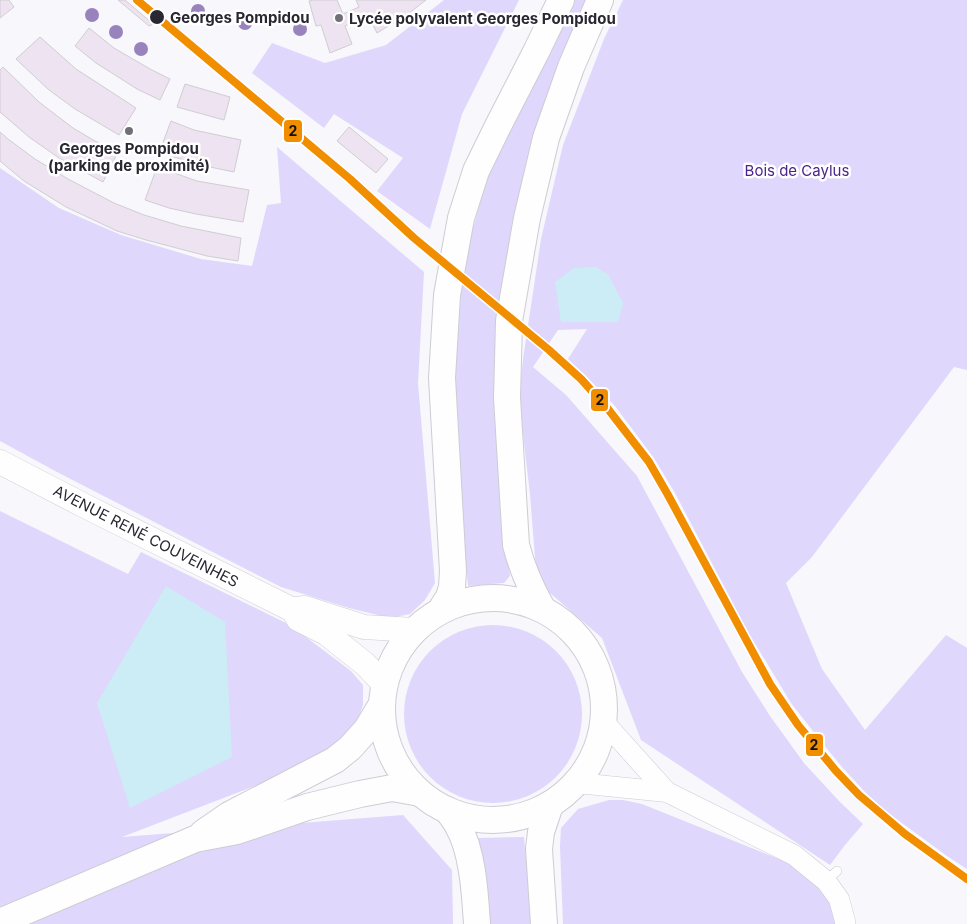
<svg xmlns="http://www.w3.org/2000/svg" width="967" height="924" font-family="Inter,sans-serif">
  <rect width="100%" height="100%" fill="#f7f7fc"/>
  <g fill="#e0d7fc">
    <path d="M444 0H519L462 114 430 229 377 191 403 158 334 114 324 128 252 73 272 43 325 63 386 45Z"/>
    <path d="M573 0H588L579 18 541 111 525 172 500 304 495 358 496 431 505 533 510 576 504 583 468 586 463 531 454 374 464 260 491 165Z"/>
    <path d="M623 0H967V370L954 367 812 557 786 583 822 669 865 730 946 635 967 648V869L947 856 887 812 865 792 842 767 820 740 791 703 748 632 675 493 654 458 615 406 586 376 568 359 587 329 558 330 533 367 566 395 637 476 742 672 770 716 804 763 839 801 863 824 845 845 830 865 641 740 602 638 543 587 536 571 530 494 519 401 523 359 541 239 563 145 604 39Z"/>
    <path d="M277 147 424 272 418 383 435 583 425 600 410 614 390 618 349 608 281 587 57 472 0 441V168L59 208 121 235 201 259 252 266 267 205 281 203Z"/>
    <path d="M0 511 128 574 141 552 290 625 351 671 363 685V705L358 719 348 737 296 770 122 837 403 815 452 870 453 924H0Z"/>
    <circle cx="493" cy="714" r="89"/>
    <path d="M609 800H623L642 804 796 866 824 893 836 916V924H563L560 846 561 828 578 809Z"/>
    <path d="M524 837 532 924H486L478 838Z"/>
  </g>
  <g fill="#ccecf6">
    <path d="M596 267 608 274 623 303 618 322H561L555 282 574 268Z"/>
    <path d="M166 586 225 622 232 757 130 808 97 703Z"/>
  </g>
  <g fill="#eee3f0" stroke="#d0cdd3">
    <path d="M0 0H9L14 7 0 18Z"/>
    <path d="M118 0H125L153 24 149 26Z"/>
    <path d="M313 0H337L343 14 359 7 356 0H426L408 14 377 33 368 15 345 26 352 44 330 53 321 25 316 26 309 1Z"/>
    <path d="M89 28 114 48 150 69 170 79 160 100 137 89 96 63 75 46Z"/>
    <path d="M40 37 76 69 136 108 119 135 75 109 49 90 16 59Z"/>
    <path d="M3 67 39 102 73 128 95 141 118 152 103 182 59 158 29 137 0 112V70Z"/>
    <path d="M185 84 230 97 224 120 177 107Z"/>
    <path d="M171 121 194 130 241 140 234 172 210 167 159 153Z"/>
    <path d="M349 127 388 159 376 173 337 141Z"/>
    <path d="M0 132 8 139 35 159 68 179 114 203 144 215 181 226 241 238 238 261 207 256 146 240 117 231 66 207 24 181 0 161Z"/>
    <path d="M157 167 197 181 249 190 243 222 196 214 169 208 145 200Z"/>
  </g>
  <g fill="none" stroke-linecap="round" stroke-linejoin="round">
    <defs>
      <path id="service" d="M826 881 837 871"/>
      <g id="tertiary">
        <path d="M604 722 667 792"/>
        <path d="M577 783 667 792 794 855 826 881 839 899 845 921V924"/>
      </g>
      <g id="secondary">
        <path d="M0 462 83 505 293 610 298 619 326 633 365 664 385 685"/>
        <path d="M297 609 305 608 364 627 414 630"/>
      </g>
      <g id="primary">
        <circle cx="493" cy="709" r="111"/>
        <path d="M542 608C530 587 522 568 516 545L507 398 509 321 527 218 546 138 571 67 600 0"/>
        <path d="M440 611 449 597 452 587 453 571 442 378 447 295 461 218 476 171 498 126 537 50 561 0"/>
        <path d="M447 810C451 815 455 820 458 826 473 852 475 894 477 924"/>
        <path d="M203 833 229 815 335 760 350 748 367 729 382 704"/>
        <path d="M0 922 195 839 237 831 307 807 360 794 392 788 420 793"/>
        <path d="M544 924 539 849 541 832 550 805"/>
      </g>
    </defs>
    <use href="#service" stroke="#cdccd3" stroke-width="10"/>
    <use href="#tertiary" stroke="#cdccd3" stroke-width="21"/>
    <use href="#secondary" stroke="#cdccd3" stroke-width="25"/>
    <use href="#primary" stroke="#cdccd3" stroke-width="28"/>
    <use href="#service" stroke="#fefeff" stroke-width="9"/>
    <use href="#tertiary" stroke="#fefeff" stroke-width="20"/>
    <use href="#secondary" stroke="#fefeff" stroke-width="24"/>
    <use href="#primary" stroke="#fefeff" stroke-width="26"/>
    <defs>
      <path id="tram-1" d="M137 0 350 179 414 238 549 350 581 379 608 409 649 462 668 495 770 684 798 725 836 771 859 795 905 834 967 879"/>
    </defs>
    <use href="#tram-1" stroke="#fff" stroke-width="11"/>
    <use href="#tram-1" stroke="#f18e00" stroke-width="8"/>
  </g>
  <g fill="#9983bd">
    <circle cx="198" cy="11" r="7"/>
    <circle cx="92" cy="15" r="7"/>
    <circle cx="245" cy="23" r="7"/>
    <circle cx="300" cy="29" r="7"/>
    <circle cx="116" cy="32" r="7"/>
    <circle cx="141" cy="49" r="7"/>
  </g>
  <circle fill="#292731" stroke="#fff" stroke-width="2" cx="157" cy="17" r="8"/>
  <g fill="#717078" stroke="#fff" stroke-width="2">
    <circle cx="339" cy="18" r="5"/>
    <circle cx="129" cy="131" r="5"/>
  </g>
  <g text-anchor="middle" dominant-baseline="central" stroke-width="5" stroke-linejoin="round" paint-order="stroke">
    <g font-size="15" font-weight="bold" fill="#292731" stroke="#fff" text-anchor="start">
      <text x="170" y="17">Georges Pompidou</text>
    </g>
    <g font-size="15" font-weight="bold" fill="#292731" stroke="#fff" text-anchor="start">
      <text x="349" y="18">Lycée polyvalent Georges Pompidou</text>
      <text x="129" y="148" text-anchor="middle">Georges Pompidou<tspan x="129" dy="17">(parking de proximité)</tspan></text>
    </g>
    <g font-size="15" fill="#4c248a" stroke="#fff">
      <text x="797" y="170">Bois de Caylus</text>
    </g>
    <g font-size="15" fill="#292731" stroke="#fff">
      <text transform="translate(146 536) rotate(27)">AVENUE RENÉ COUVEINHES</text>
    </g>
  </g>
  <g stroke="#fff" stroke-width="2">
    <rect x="283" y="119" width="20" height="24" rx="5" fill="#f18e00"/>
    <rect x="590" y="388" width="19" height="24" rx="5" fill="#f18e00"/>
    <rect x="805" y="733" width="19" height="24" rx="5" fill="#f18e00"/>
  </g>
  <g font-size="14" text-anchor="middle" font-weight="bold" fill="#111">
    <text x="293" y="136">2</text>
    <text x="600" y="405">2</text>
    <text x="814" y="750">2</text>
  </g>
</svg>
